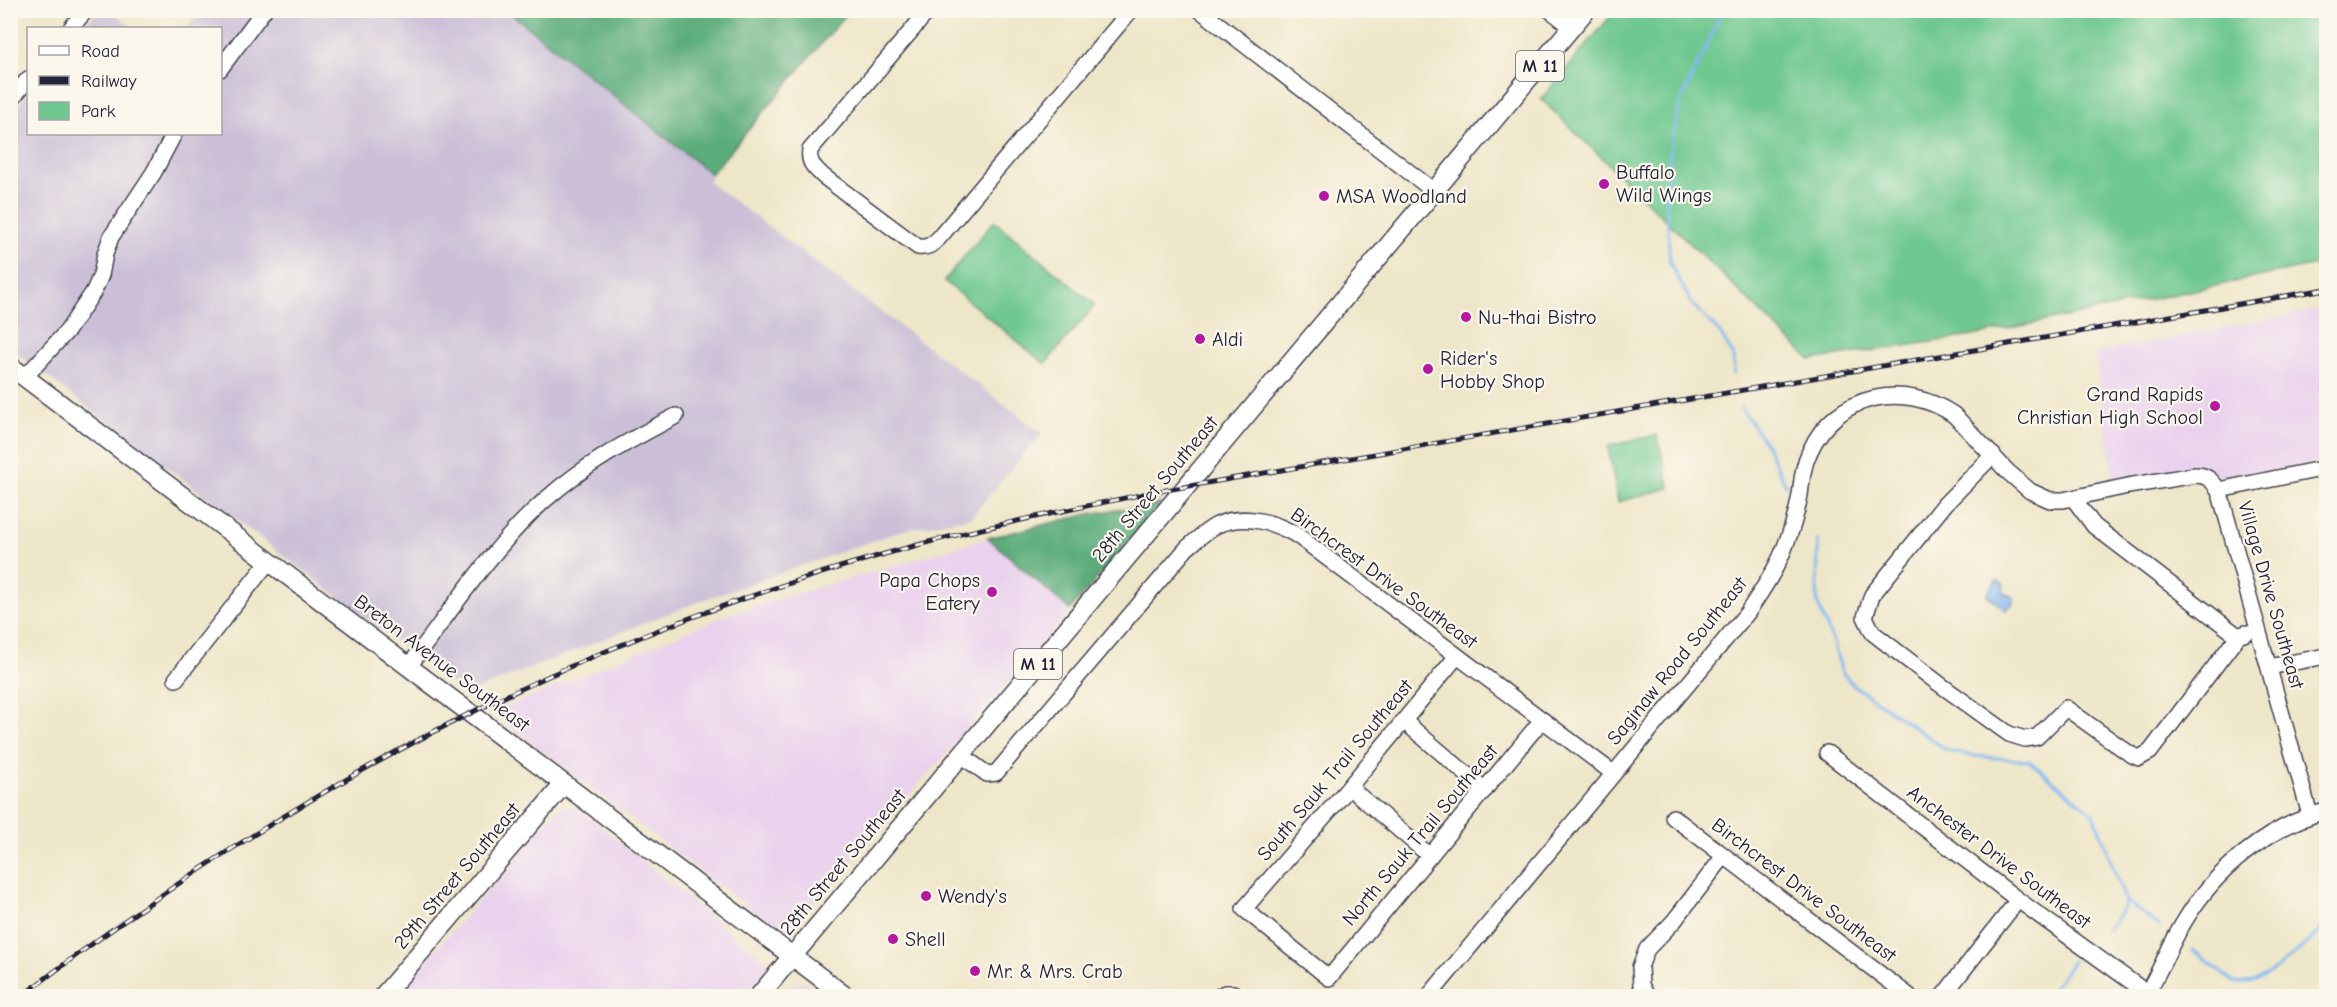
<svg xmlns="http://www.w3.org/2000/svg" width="2337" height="1007" font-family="'Comic Neue',sans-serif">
  <rect width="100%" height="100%" fill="#fbf7ec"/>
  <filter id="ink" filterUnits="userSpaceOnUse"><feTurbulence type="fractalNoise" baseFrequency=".0167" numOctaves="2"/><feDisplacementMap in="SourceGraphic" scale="12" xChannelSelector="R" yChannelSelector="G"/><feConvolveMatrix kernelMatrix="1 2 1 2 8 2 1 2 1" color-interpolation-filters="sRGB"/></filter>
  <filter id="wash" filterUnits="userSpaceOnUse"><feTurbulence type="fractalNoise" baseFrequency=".008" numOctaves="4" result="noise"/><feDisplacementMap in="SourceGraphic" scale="24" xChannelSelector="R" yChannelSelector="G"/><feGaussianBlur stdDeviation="1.35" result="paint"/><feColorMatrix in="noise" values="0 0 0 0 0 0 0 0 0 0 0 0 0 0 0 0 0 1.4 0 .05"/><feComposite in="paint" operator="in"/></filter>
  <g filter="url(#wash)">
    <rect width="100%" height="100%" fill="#eee6c8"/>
    <g fill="#ead1ed">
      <path d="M2326 308V460L2229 480 2198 466 2114 482 2095 353Z"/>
      <path d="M988 538 1070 610 939 762 816 899 795 925 787 928 780 929 771 925 493 713 729 614Z"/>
      <path d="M575 806 770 965 743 996H395L560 808Z"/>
      <path d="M806 982 826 996H783L794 984Z"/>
    </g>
    <g fill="#cabfd7">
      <path d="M97 11H111L133 28H82Z"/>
      <path d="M202 11H508L711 174 709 182 1042 433 971 517 904 530 700 601 466 694 11 349 10 115 28 93V134H220V28H186Z"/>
    </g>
    <g fill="#6ec88f" stroke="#487565" stroke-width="1.5">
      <path d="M1615 11H2326V263L1972 336 1810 360 1541 99Z"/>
      <path d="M994 221 1095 305 1045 364 944 281Z"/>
      <path d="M1657 435 1670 488 1618 502 1608 446Z"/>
    </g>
    <g fill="#5aac7a" stroke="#3e675a" stroke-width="1.5">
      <path d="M508 11H849L711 174Z"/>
      <path d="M1160 504 1070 610 988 538 1093 513Z"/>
    </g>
    <path fill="#81b8f1" stroke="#526d96" stroke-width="1.5" d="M1996 580 2005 584 2003 592 2014 598V602L2006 610 1987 595Z"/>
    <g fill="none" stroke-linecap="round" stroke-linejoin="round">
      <g stroke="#81b8f1" stroke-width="3">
        <path d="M1715 10 1719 16 1715 28 1682 98 1672 138 1666 197 1670 263 1692 304 1720 333 1733 355 1734 374"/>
        <path d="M1741 408 1764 441 1786 485"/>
        <path d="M1818 540 1817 602 1833 643 1842 672 1852 684 1948 751 1975 756 2029 761 2094 814 2125 900 2159 926"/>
        <path d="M2107 931 2125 906V900"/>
        <path d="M2192 950C2207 959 2219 973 2233 981 2256 995 2310 940 2326 925"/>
        <path d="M2048 996 2073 961"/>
      </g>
    </g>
  </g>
  <g filter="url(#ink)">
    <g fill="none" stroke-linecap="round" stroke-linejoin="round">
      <defs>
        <g id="minor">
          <path d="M929 10 810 150C808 163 814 167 823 176L918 247C928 248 931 245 938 239L1131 10"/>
          <path d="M1200 10 1435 192"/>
          <path d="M1550 10 1572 27"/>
          <path d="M71 28 86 10"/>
          <path d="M220 69 264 10"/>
          <path d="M10 101 28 79"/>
          <path d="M25 377 68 330 94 291 101 275 105 254 111 237 154 172 174 134"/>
          <path d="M1993 455 1945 504 1872 595 1865 617 1873 633 1938 683 2009 734 2025 739 2037 737 2066 708 2130 754 2139 758 2150 752 2238 636"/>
          <path d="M2219 490 2326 468"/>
          <path d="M2073 498 2094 526 2238 636 2246 633"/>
          <path d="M1457 656 1346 791 1244 909 1329 978 1542 720"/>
          <path d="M409 666C451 611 493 546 545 500 584 465 630 440 676 416"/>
          <path d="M2269 667 2326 656"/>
          <path d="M176 679 269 561"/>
          <path d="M1405 722 1485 790"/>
          <path d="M1827 753 2018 900 2147 993"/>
          <path d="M961 755 987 774 996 773 1187 548C1197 540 1205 531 1217 525 1243 513 1275 522 1298 536L1613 773"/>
          <path d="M1349 787 1430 856"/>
          <path d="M1673 817 1909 996"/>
          <path d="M1220 996 1225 993H1233L1238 996"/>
          <path d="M1429 996 1748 612C1762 590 1777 569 1786 544 1792 529 1797 512 1800 495 1802 480 1803 465 1810 451 1836 393 1905 381 1954 415L2007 471 2030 491 2050 500H2063L2128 486 2195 475C2208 475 2212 481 2219 490L2310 815"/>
          <path d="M1647 996 1641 985 1640 967 1647 949 1674 921 1724 856"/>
          <path d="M1943 996 2018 900"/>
          <path d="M2145 996C2160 973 2169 946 2184 922 2214 871 2268 826 2326 811"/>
        </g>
        <g id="major">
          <path d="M10 366 845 996"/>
          <path d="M383 996 564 784"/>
          <path d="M759 996 1586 10"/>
        </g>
      </defs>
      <use href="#minor" stroke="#413f50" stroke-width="18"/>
      <use href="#major" stroke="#413f50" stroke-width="21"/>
      <use href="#minor" stroke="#fff" stroke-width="15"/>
      <use href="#major" stroke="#fff" stroke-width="18"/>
      <defs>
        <path id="rail" d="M22 996C226 840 449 707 690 618 768 589 848 563 929 542 1002 523 1076 508 1149 493L2326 289"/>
      </defs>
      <use href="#rail" stroke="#22223b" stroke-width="5"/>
      <use href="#rail" stroke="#fbf7ec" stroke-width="3" stroke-dasharray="9" stroke-linecap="butt"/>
    </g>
  </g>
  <g fill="#b5179e" stroke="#fbf7ec" stroke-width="2">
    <circle cx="1604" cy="184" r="6"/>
    <circle cx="1324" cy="196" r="6"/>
    <circle cx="1466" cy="317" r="6"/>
    <circle cx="1200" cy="339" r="6"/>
    <circle cx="1428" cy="369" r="6"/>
    <circle cx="2215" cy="406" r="6"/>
    <circle cx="992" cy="592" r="6"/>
    <circle cx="926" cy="896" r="6"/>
    <circle cx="893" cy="939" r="6"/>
    <circle cx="975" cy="971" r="6"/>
  </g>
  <g text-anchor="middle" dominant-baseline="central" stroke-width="4.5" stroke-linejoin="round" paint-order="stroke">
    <g fill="#fbf7ec" stroke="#636270" stroke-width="1.5">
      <rect x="1516" y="51" width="48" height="30" rx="4.5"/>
      <rect x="1014" y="649" width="48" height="30" rx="4.5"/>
    </g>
    <g font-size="18" font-weight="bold" fill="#22223b">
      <text x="1540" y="66">M 11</text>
      <text x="1038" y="664">M 11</text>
    </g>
    <g font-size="20" fill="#22223b" stroke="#fbf7ec" text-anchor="start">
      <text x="1616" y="172">Buffalo<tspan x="1616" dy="23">Wild Wings</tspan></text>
      <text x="1336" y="196">MSA Woodland</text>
      <text x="1478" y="317">Nu-thai Bistro</text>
      <text x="1212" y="339">Aldi</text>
      <text x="1440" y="358">Rider's<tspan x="1440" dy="23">Hobby Shop</tspan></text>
      <text x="2203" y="394" text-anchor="end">Grand Rapids<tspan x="2203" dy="23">Christian High School</tspan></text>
      <text x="980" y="580" text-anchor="end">Papa Chops<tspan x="980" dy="23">Eatery</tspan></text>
      <text x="938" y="896">Wendy's</text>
      <text x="905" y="939">Shell</text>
      <text x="987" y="971">Mr. &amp; Mrs. Crab</text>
    </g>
    <g font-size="20" fill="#22223b" stroke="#fbf7ec">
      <text transform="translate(1155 489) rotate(-50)">28th Street Southeast</text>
      <text transform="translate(1384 578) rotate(36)">Birchcrest Drive Southeast</text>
      <text transform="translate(2271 595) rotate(74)">Village Drive Southeast</text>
      <text transform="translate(1677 661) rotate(-51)">Saginaw Road Southeast</text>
      <text transform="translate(442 663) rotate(37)">Breton Avenue Southeast</text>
      <text transform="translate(1335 770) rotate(-50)">South Sauk Trail Southeast</text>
      <text transform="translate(1420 835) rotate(-50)">North Sauk Trail Southeast</text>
      <text transform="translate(1999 857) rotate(37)">Anchester Drive Southeast</text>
      <text transform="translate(843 862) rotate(-50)">28th Street Southeast</text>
      <text transform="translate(457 876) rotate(-50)">29th Street Southeast</text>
      <text transform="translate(1804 890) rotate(37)">Birchcrest Drive Southeast</text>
    </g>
  </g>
  <rect width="2337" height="1007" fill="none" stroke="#fbf7ec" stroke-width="36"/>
  <rect x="27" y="27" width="195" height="108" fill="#fbf7ec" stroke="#a4a2a5" stroke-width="1.5"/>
  <rect x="39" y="46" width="30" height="9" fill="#ffffff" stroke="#a4a2a5" stroke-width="1.5"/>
  <text x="81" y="57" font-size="18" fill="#22223b">Road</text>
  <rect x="39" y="76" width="30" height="9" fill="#22223b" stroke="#a4a2a5" stroke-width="1.5"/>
  <text x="81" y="87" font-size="18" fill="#22223b">Railway</text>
  <rect x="39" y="102" width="30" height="18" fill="#6ec88f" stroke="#a4a2a5" stroke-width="1.5"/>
  <text x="81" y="117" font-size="18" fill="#22223b">Park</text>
</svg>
